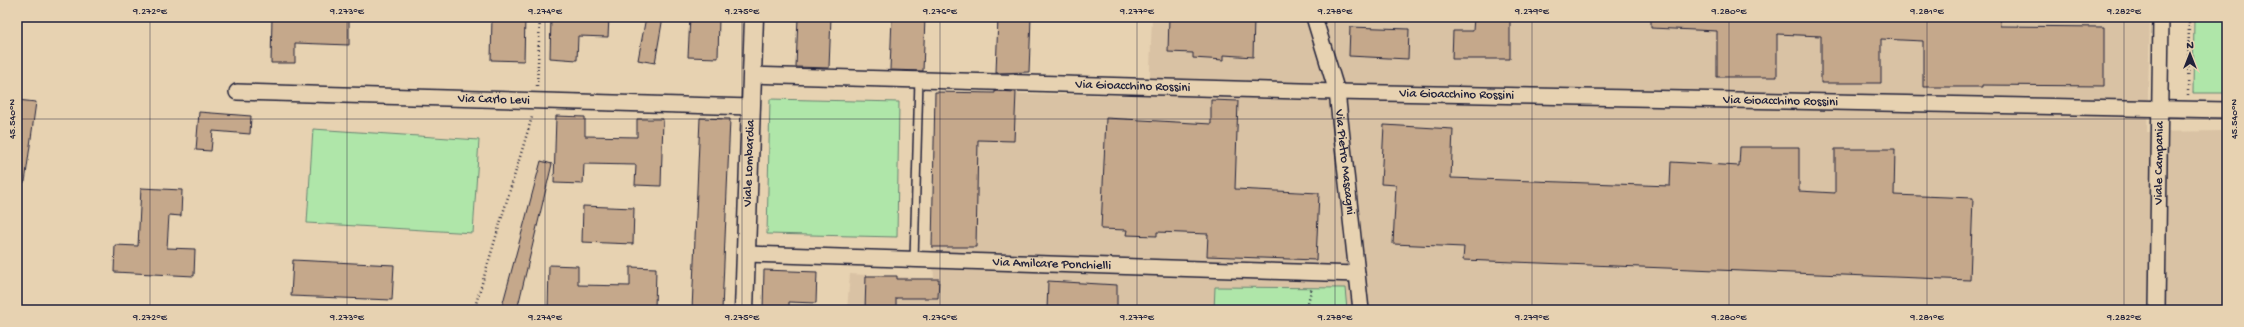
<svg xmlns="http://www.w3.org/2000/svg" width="2244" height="327" font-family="'Gochi Hand',sans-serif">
  <rect width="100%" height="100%" fill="#e7d2b1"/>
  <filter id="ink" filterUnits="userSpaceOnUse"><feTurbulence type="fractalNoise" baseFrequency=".025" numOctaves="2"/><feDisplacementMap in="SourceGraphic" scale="8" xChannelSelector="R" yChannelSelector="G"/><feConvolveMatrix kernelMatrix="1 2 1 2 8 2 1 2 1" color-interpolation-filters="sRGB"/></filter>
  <g filter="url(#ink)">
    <path fill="#d9c2a4" d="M1152 17H2150L2147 132 2227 131V310H847L850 274 934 279 932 247 935 92 1149 96Z"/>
    <g fill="#afe6a9" stroke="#688472">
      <path d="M2194 17H2227V93H2193Z"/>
      <path d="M770 99 899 102 897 237 767 234Z"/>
      <path d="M313 129 479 140 473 233 307 223Z"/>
      <path d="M1215 287 1345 288 1347 310H1214Z"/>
    </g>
    <g fill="#c5a88b" stroke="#22223b">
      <path d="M272 17H342V20H349V45L295 43V63H271Z"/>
      <path d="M492 17H525L524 61 491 60Z"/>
      <path d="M551 17H609L608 37 578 36 577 60 550 58Z"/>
      <path d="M646 17H663L655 63 638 60Z"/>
      <path d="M690 17H719L718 58 688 57Z"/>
      <path d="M798 17H831L829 68 796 67Z"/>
      <path d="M892 17H925L923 71 890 70Z"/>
      <path d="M998 17H1031L1029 72 996 73Z"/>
      <path d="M1169 17H1254L1253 57 1224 55V60L1193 58V53L1168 52Z"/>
      <path d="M1474 17H1510V59H1452L1453 31H1473Z"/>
      <path d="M1651 17H2001L2000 26 2104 27V86L1982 85V87H1923V41L1881 39V83H1821V36L1777 34V77H1717V31L1651 28Z"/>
      <path d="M1350 27 1409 29 1408 59 1349 56Z"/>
      <path d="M995 91 1016 92 1014 141 978 140 976 247H932L935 92 995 93Z"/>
      <path d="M17 100 36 102 25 182H17Z"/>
      <path d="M1211 100 1238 101 1235 189 1319 193 1316 260 1207 256 1208 234 1157 232V236L1126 235 1127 230 1101 229 1106 118 1211 124Z"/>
      <path d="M199 112 251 116 250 134 213 131 211 151 196 150Z"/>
      <path d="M556 116 585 117V136L637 137V119H663L661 186 635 185 636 165 584 164 583 184 554 183Z"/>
      <path d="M700 118 730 119 722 310H692Z"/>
      <path d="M1384 125 1453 129 1451 178 1670 186 1671 162 1739 166 1740 147H1799V191L1835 193V149H1895L1894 195 1973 198 1970 280 1463 260 1464 247 1393 244 1396 185 1381 184Z"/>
      <path d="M541 161 552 164 517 310H501Z"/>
      <path d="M141 188 182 190 181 216 169 215 167 248 195 249 194 276 114 272 115 245 138 246Z"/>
      <path d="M583 206 634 208 633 244 582 242Z"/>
      <path d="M293 260 394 265 392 300 291 296Z"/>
      <path d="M549 265 578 266V285L630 286V267L656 268 655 310H548Z"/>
      <path d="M764 270 817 272 816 303 789 302V310H763Z"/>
      <path d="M866 276H897V279H939L938 298H896V310H865Z"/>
      <path d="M1048 281 1117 285V310H1047Z"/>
    </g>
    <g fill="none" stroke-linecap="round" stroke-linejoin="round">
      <defs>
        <path id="service" d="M914 260 919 79"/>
        <g id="minor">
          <path id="s1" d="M1314 17 1337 92 1361 310"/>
          <path id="s2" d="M752 75 1337 92 2227 110"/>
          <path id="s3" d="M237 92 751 107"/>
          <path id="s4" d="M746 254 1357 274"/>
          <path id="s5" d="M2157 310 2161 17"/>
        </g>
        <g id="tertiary">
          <path id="s6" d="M744 310 754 17"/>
        </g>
      </defs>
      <use href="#service" stroke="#22223b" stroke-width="10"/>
      <use href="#minor" stroke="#22223b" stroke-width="18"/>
      <use href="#tertiary" stroke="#22223b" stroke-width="21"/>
      <g stroke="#22223b" stroke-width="2.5" stroke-dasharray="1 3" stroke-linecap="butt">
        <path d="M537 86 540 17"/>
        <path d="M2188 95 2189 17"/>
        <path d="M474 310 532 117"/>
        <path d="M1306 310 1312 287"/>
      </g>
      <use href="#service" stroke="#e7d2b1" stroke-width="7"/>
      <use href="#minor" stroke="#e7d2b1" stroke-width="15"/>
      <use href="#tertiary" stroke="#e7d2b1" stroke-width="18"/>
    </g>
  </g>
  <path fill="none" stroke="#22223b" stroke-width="1" stroke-opacity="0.45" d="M150 17V310M347 17V310M545 17V310M742 17V310M940 17V310M1137 17V310M1335 17V310M1532 17V310M1729 17V310M1927 17V310M2124 17V310M17 119H2227"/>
  <g text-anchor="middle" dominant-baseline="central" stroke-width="4" stroke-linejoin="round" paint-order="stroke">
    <g font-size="13" fill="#22223b" stroke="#e7d2b1">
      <text stroke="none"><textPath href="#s2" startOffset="381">Via Gioacchino Rossini</textPath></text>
      <text stroke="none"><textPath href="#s2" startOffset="705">Via Gioacchino Rossini</textPath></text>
      <text stroke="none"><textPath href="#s3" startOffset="257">Via Carlo Levi</textPath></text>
      <text stroke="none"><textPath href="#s2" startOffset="1029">Via Gioacchino Rossini</textPath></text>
      <text stroke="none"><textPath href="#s1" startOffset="149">Via Pietro Mascagni</textPath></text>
      <text stroke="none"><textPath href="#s6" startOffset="147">Viale Lombardia</textPath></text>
      <text stroke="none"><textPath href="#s5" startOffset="147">Viale Campania</textPath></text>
      <text stroke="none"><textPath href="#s4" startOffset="306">Via Amilcare Ponchielli</textPath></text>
    </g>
  </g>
  <rect width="2244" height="327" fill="none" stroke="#e7d2b1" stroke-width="44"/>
  <g transform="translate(2190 54)" stroke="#e7d2b1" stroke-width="3" paint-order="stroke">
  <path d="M0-3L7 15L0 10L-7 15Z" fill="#22223b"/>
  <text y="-6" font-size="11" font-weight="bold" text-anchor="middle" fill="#22223b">N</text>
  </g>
  <rect x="22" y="22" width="2200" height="283" fill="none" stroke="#22223b" stroke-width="1.5"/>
  <g font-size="10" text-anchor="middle" fill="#22223b">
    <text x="150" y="14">9.272°E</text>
    <text x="347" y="14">9.273°E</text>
    <text x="545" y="14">9.274°E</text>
    <text x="742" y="14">9.275°E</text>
    <text x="940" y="14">9.276°E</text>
    <text x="1137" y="14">9.277°E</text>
    <text x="1335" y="14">9.278°E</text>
    <text x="1532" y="14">9.279°E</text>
    <text x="1729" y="14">9.280°E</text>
    <text x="1927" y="14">9.281°E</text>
    <text x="2124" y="14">9.282°E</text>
    <text transform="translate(11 119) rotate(-90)" y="4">45.540°N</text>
    <text transform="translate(2233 119) rotate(-90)" y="4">45.540°N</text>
    <text x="150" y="320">9.272°E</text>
    <text x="347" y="320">9.273°E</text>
    <text x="545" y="320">9.274°E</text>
    <text x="742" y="320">9.275°E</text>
    <text x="940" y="320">9.276°E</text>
    <text x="1137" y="320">9.277°E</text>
    <text x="1335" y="320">9.278°E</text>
    <text x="1532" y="320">9.279°E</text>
    <text x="1729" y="320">9.280°E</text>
    <text x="1927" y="320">9.281°E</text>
    <text x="2124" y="320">9.282°E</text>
  </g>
</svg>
